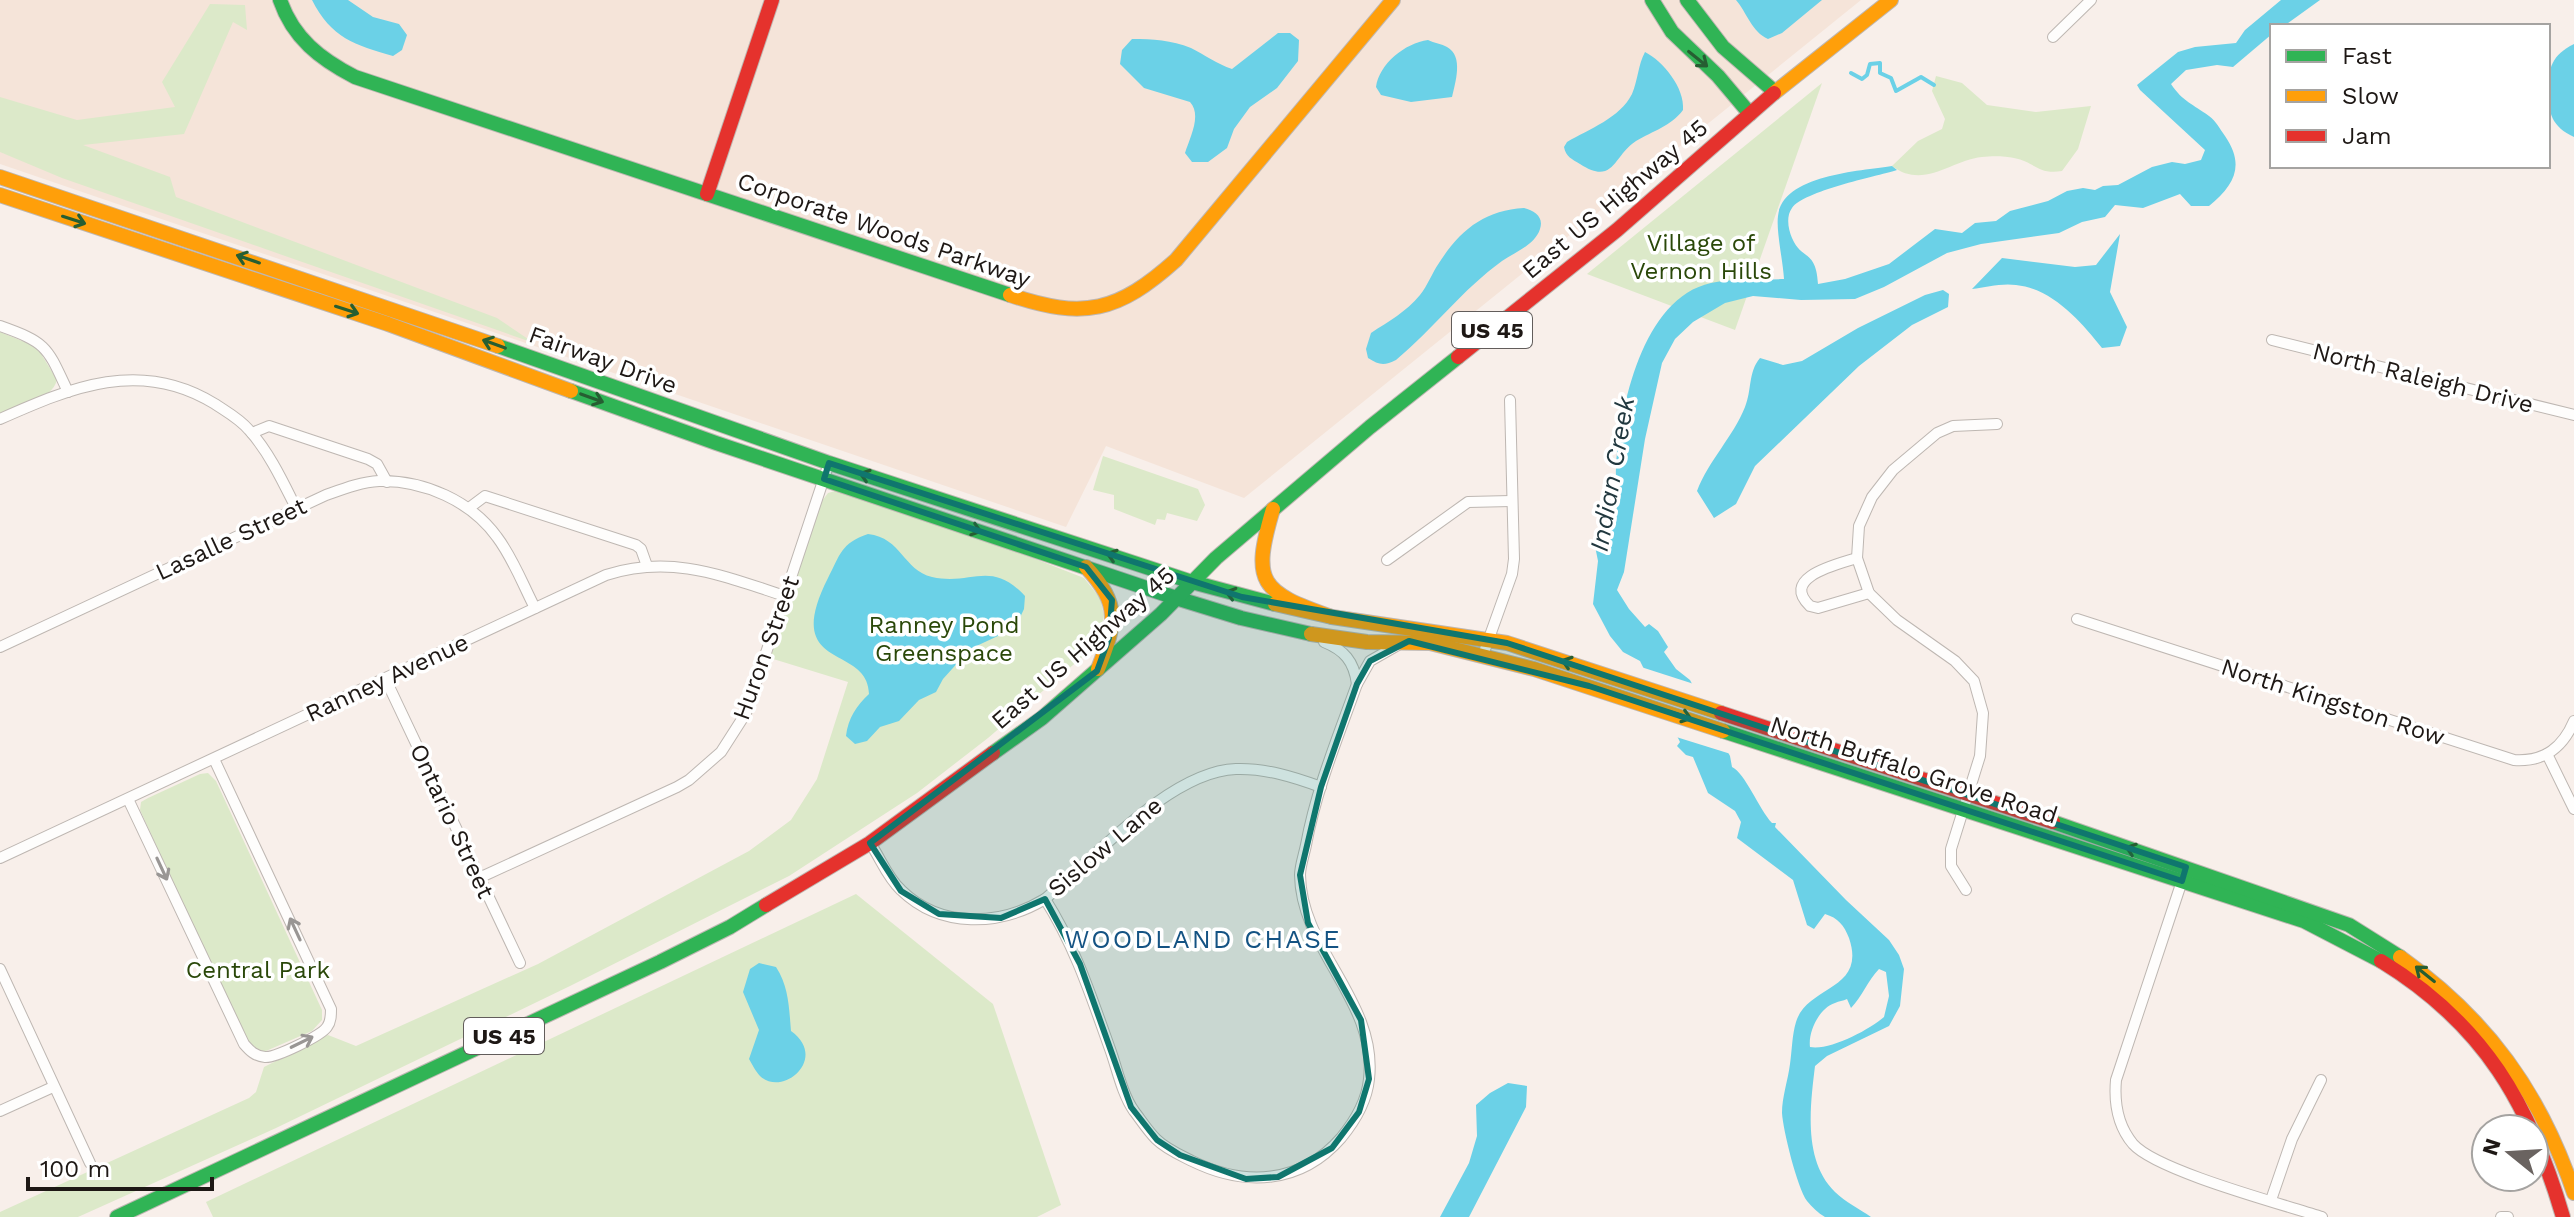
<svg xmlns="http://www.w3.org/2000/svg" width="2574" height="1217" font-family="'Work Sans',sans-serif">
  <rect width="100%" height="100%" fill="#f8efea"/>
  <path fill="#f5e4d9" d="M0 0H1861L1244 498 1106 446 1066 527 0 164Z"/>
  <g fill="#dce9c9">
    <path d="M210 4 245 5 247 30 233 22 184 134 83 145 170 177 176 197 497 318 534 343 62 178 0 152V97L77 120 175 107 162 82Z"/>
    <path d="M1936 76 1962 83 1987 105 2036 112 2091 106 2078 149 2062 171C2038 175 2035 162 2014 158 2005 156 1992 156 1982 157 1951 160 1924 190 1892 166L1918 141 1942 129 1945 119 1932 91Z"/>
    <path d="M1822 83 1735 330 1587 274Z"/>
    <path d="M0 332 37 347 57 380C52 400 17 408 0 416Z"/>
    <path d="M1103 456 1198 489 1205 505 1197 521 1167 513 1165 520 1157 519 1155 525 1114 509V495L1093 490Z"/>
    <path d="M839 490 1033 558 1084 578 1100 598 1104 615 1100 634 1087 653 988 738 917 793 789 876 570 986 276 1128 78 1217H0V1212L249 1098 256 1092 264 1067 328 1035 356 1046 538 964 749 851 791 820 817 779 848 682 770 658 822 501 828 493Z"/>
    <path d="M208 773 216 781 322 1010V1020L312 1031 266 1051 259 1052 246 1043 140 810 141 802 148 798 200 774Z"/>
    <path d="M856 894 993 1004 1061 1205 1037 1217H213L206 1202Z"/>
  </g>
  <g fill="#6bd1e7" fill-rule="evenodd">
    <path d="M312 0H348L373 17 399 24 407 35 402 50 393 56C355 45 331 38 312 0Z"/>
    <path d="M1736 0H1822L1782 33 1768 39C1752 32 1747 13 1736 0Z"/>
    <path d="M2281 0H2320L2284 26H2272V34L2233 67 2217 65 2186 70 2171 84C2183 102 2193 104 2209 116 2216 121 2220 129 2225 136 2245 165 2235 185 2209 206H2191L2180 194 2143 208 2115 205 2105 217 2082 222 2059 233 1981 244 1947 253 1884 287 1855 299 1801 300 1753 296 1725 303 1693 322 1675 339 1662 363 1645 439 1624 572 1617 590 1629 609 1645 627 1649 624 1658 631 1668 647 1664 652 1676 669 1690 680 1730 756 1732 767C1745 773 1759 809 1772 823H1776L1775 827 1846 900 1889 940 1899 955 1904 969 1900 1006 1889 1026 1827 1056 1815 1066C1810 1107 1803 1161 1835 1192 1845 1202 1860 1209 1871 1217H1825C1818 1213 1812 1207 1807 1201 1797 1187 1783 1130 1782 1113 1782 1097 1788 1080 1790 1064 1792 1051 1792 1035 1796 1022 1807 985 1867 991 1849 938 1844 925 1838 918 1825 914L1814 929 1807 925 1793 880 1737 838 1741 822 1735 811 1708 793 1693 757 1686 755 1677 746 1680 742 1640 661 1623 652 1610 636 1593 604 1598 561 1595 546C1601 539 1611 531 1614 522 1620 505 1615 484 1616 467 1620 408 1642 298 1711 283 1734 278 1760 280 1784 279 1783 261 1776 231 1778 216 1782 175 1860 171 1892 166L1897 170C1874 177 1804 191 1792 208 1786 216 1788 229 1792 238 1802 261 1816 249 1818 284L1845 279 1889 264 1935 229 1962 233 1975 223 1996 221 2010 211 2048 201 2067 191 2083 188 2095 190 2103 186 2118 185 2152 167 2172 162 2185 164 2201 160 2205 150 2140 90 2137 85 2178 52 2195 47 2236 43 2245 30ZM1879 969 1886 972 1889 996 1884 1017C1869 1030 1829 1051 1810 1047 1808 1032 1819 1008 1835 1003 1839 1001 1843 1001 1847 999L1851 1008C1862 997 1868 980 1879 969Z"/>
    <path d="M1278 33H1290L1299 40 1298 61 1277 88 1250 107 1234 129 1227 148 1208 162H1192L1185 153C1190 137 1202 115 1190 102L1144 88 1120 64 1122 50 1132 39C1153 39 1171 40 1191 48 1205 55 1217 64 1232 69Z"/>
    <path d="M1428 40C1434 43 1442 44 1447 47 1464 56 1455 83 1452 97L1411 102 1381 95 1376 87C1379 64 1405 43 1428 40Z"/>
    <path d="M2574 44V137C2552 127 2548 113 2548 90 2548 68 2552 55 2574 44Z"/>
    <path d="M1645 52C1663 61 1685 88 1683 110 1671 126 1653 131 1636 141 1613 156 1614 186 1580 164 1572 159 1566 157 1564 147L1567 142C1589 129 1620 118 1632 94 1638 80 1638 65 1645 52Z"/>
    <path d="M1524 208C1535 211 1544 217 1540 229 1535 245 1515 252 1502 261 1463 289 1433 329 1396 360 1384 366 1379 365 1368 358L1366 349 1371 333C1389 321 1406 312 1420 295 1428 285 1432 273 1439 263 1460 230 1485 210 1524 208Z"/>
    <path d="M2120 234 2110 292 2127 327 2120 346 2102 348C2081 322 2053 289 2016 285 2002 283 1986 287 1972 289L2002 258 2075 267 2096 265Z"/>
    <path d="M1943 290 1949 294 1948 307 1912 325 1859 366 1755 466 1736 504 1714 518 1697 491C1709 460 1733 437 1745 407 1752 390 1748 372 1760 358L1783 365 1802 361 1858 328 1925 295Z"/>
    <path d="M868 534C902 538 903 570 932 577 972 586 990 559 1025 596L1024 609 1015 628 970 649 943 679 936 692 919 700 899 721 880 727 867 741 855 744 846 736C848 718 857 705 869 694 868 643 780 673 828 578 840 555 841 543 868 534Z"/>
    <path d="M759 963 776 967C789 987 789 1008 791 1031 829 1058 783 1098 760 1076 756 1072 752 1064 749 1059L759 1030 743 992 750 969Z"/>
    <path d="M1508 1083 1527 1086 1526 1107 1469 1217H1440L1469 1163 1477 1136 1476 1105 1490 1093Z"/>
  </g>
  <path fill="#f8efea" d="M1638 666 1697 685 1734 755 1673 736Z"/>
  <g fill="none" stroke-linecap="round" stroke-linejoin="round">
    <path stroke="#6bd1e7" stroke-width="4" d="M1851 73 1862 79 1867 75 1870 64 1880 63V73L1891 78 1896 91 1921 77 1934 85"/>
    <defs>
      <g id="street">
        <path d="M2053 37 2091 0"/>
        <path d="M0 326C48 343 47 347 68 392"/>
        <path d="M2272 340 2574 415"/>
        <path d="M0 419C72 387 141 358 215 404 227 412 240 419 249 430 269 452 283 482 296 508"/>
        <path d="M252 433 269 426 368 459 377 464 387 482"/>
        <path d="M469 508 485 496 636 545 641 549 647 566"/>
        <path d="M1857 558C1839 564 1779 577 1810 606L1818 608 1869 593"/>
        <path d="M1387 560 1468 502 1511 501"/>
        <path d="M2077 619 2514 760C2545 762 2563 747 2574 721"/>
        <path d="M1324 642C1344 650 1354 661 1357 684L1370 661 1398 645"/>
        <path d="M0 647 326 495C343 489 361 482 379 481 424 480 471 501 497 537 513 558 523 585 535 608"/>
        <path d="M1483 655 1512 574 1514 559 1510 400"/>
        <path d="M385 678 520 963"/>
        <path d="M2547 754 2574 809"/>
        <path d="M128 799 244 1044C250 1051 255 1056 265 1057 275 1058 321 1036 327 1027 331 1022 331 1015 331 1009L214 759"/>
        <path d="M870 843C881 859 887 877 901 890 941 929 1000 926 1045 899 1094 858 1171 771 1236 769 1265 768 1294 777 1321 787"/>
        <path d="M0 858 606 575C672 554 723 576 785 596"/>
        <path d="M479 878 677 787 689 780 721 752 746 713 829 463"/>
        <path d="M2183 878 2116 1080C2114 1103 2117 1125 2133 1144 2157 1171 2282 1204 2322 1217"/>
        <path d="M1966 890 1951 866V849L1980 756 1983 713 1974 681 1955 661 1897 620 1869 593 1857 558 1859 526 1872 497 1893 470 1937 433 1953 426 1997 424"/>
        <path d="M1045 899C1075 946 1091 996 1110 1049 1117 1068 1122 1094 1134 1111 1141 1120 1148 1131 1156 1139 1166 1149 1180 1155 1192 1161 1245 1187 1301 1184 1341 1138 1355 1121 1367 1100 1369 1079 1378 1002 1301 950 1300 875 1300 866 1304 855 1306 845 1316 790 1338 737 1357 684"/>
        <path d="M0 969 90 1163"/>
        <path d="M0 1111 53 1087"/>
        <path d="M2271 1200 2292 1139 2321 1080"/>
        <path d="M2501 1217H2508"/>
      </g>
      <g id="fast">
        <path d="M280 0C293 38 320 59 355 77L1010 295"/>
        <path d="M1652 0 1672 32 1718 76 1750 114"/>
        <path d="M1687 0 1723 47 1775 92"/>
        <path d="M498 346 829 463 1192 582 1275 604"/>
        <path d="M571 391 716 443 1176 598 1241 618 1311 634"/>
        <path d="M1723 731 2304 921 2381 961"/>
        <path d="M993 753 1042 718 1161 614 1216 558 1370 427 1458 357"/>
        <path d="M2053 822 2349 925 2400 957"/>
        <path d="M117 1217 660 962 730 927 766 905"/>
      </g>
      <g id="slow">
        <path d="M1774 93 1891 0"/>
        <path d="M0 177 498 346"/>
        <path d="M0 195 388 324 571 391"/>
        <path d="M1010 295C1084 320 1118 312 1176 260L1393 0"/>
        <path d="M1273 509C1251 583 1260 592 1332 617"/>
        <path d="M1086 567C1121 605 1116 623 1098 669"/>
        <path d="M1275 604 1332 617 1507 643 1721 713"/>
        <path d="M1311 634 1367 642 1430 643 1534 669 1723 731"/>
        <path d="M2400 957C2487 1019 2540 1092 2574 1193"/>
      </g>
      <g id="jam">
        <path d="M707 194 772 0"/>
        <path d="M1458 357 1617 230 1774 93"/>
        <path d="M1721 713 2053 822"/>
        <path d="M766 905 870 843 993 753"/>
        <path d="M2381 961C2484 1024 2530 1104 2563 1217"/>
      </g>
    </defs>
    <use href="#street" stroke="#beb7b2" stroke-width="12"/>
    <use href="#fast" stroke="#beb7b2" stroke-width="16"/>
    <use href="#slow" stroke="#beb7b2" stroke-width="16"/>
    <use href="#jam" stroke="#beb7b2" stroke-width="16"/>
    <use href="#street" stroke="#fefdfc" stroke-width="10"/>
    <use href="#fast" stroke="#30b455" stroke-width="14"/>
    <use href="#slow" stroke="#ff9f0a" stroke-width="14"/>
    <use href="#jam" stroke="#e5322d" stroke-width="14"/>
  </g>
  <defs><path id="oneway-shaft" d="M-6 0H5M1.5-3L5.5 0L1.5 3" fill="none" stroke-width="1.6" stroke-linecap="round" stroke-linejoin="round" transform="scale(2)"/></defs>
  <g stroke="#265e32">
    <use href="#oneway-shaft" transform="translate(1698 59) rotate(39)"/>
    <use href="#oneway-shaft" transform="translate(74 220) rotate(18)"/>
    <use href="#oneway-shaft" transform="translate(248 259) rotate(-161)"/>
    <use href="#oneway-shaft" transform="translate(347 310) rotate(18)"/>
    <use href="#oneway-shaft" transform="translate(494 344) rotate(-160)"/>
    <use href="#oneway-shaft" transform="translate(592 398) rotate(20)"/>
    <use href="#oneway-shaft" transform="translate(871 477) rotate(-162)"/>
    <use href="#oneway-shaft" transform="translate(970 528) rotate(19)"/>
    <use href="#oneway-shaft" transform="translate(1118 557) rotate(-162)"/>
    <use href="#oneway-shaft" transform="translate(1237 595) rotate(-164)"/>
    <use href="#oneway-shaft" transform="translate(1573 664) rotate(-162)"/>
    <use href="#oneway-shaft" transform="translate(1680 715) rotate(18)"/>
    <use href="#oneway-shaft" transform="translate(2137 851) rotate(-161)"/>
    <use href="#oneway-shaft" transform="translate(2425 974) rotate(-141)"/>
  </g>
  <g stroke="#999694">
    <use href="#oneway-shaft" transform="translate(162 869) rotate(65)"/>
    <use href="#oneway-shaft" transform="translate(295 929) rotate(-115)"/>
    <use href="#oneway-shaft" transform="translate(302 1042) rotate(-26)"/>
  </g>
  <path fill="#0f766e" fill-opacity="0.2" stroke="#0f766e" stroke-width="6" stroke-linejoin="round" d="M829 463 1242 597 1507 643 2186 867 2182 881 1589 686 1409 641 1370 661 1357 684 1321 787 1300 875 1308 923 1361 1020 1369 1079 1359 1112 1332 1148 1278 1177 1246 1179 1180 1155 1157 1140 1131 1107 1080 964 1045 899 1001 918 939 914 901 891 870 843 1097 671 1109 638 1112 600 1086 567 824 479Z"/>
  <g text-anchor="middle" dominant-baseline="central" stroke-width="7" stroke-linejoin="round" paint-order="stroke">
    <g fill="#fff" stroke="#625d5b" stroke-width="2">
      <rect x="1452" y="312" width="80" height="36" rx="6"/>
      <rect x="464" y="1018" width="80" height="36" rx="6"/>
    </g>
    <g font-size="22" font-weight="bold" fill="#1e1815">
      <text x="1492" y="330">US 45</text>
      <text x="504" y="1036">US 45</text>
    </g>
    <g font-size="24" fill="#1e1815" stroke="#fff">
      <text transform="translate(1615 199) rotate(-40)">East US Highway 45</text>
      <text transform="translate(884 230) rotate(19)">Corporate Woods Parkway</text>
      <text transform="translate(603 360) rotate(20)">Fairway Drive</text>
      <text transform="translate(2423 378) rotate(14)">North Raleigh Drive</text>
      <text transform="translate(231 539) rotate(-25)">Lasalle Street</text>
      <text transform="translate(766 648) rotate(-70)">Huron Street</text>
      <text transform="translate(1083 648) rotate(-41)">East US Highway 45</text>
      <text transform="translate(387 678) rotate(-25)">Ranney Avenue</text>
      <text transform="translate(2333 702) rotate(18)">North Kingston Row</text>
      <text transform="translate(1914 770) rotate(18)">North Buffalo Grove Road</text>
      <text transform="translate(452 821) rotate(65)">Ontario Street</text>
      <text transform="translate(1105 847) rotate(-40)">Sislow Lane</text>
    </g>
    <g font-size="24" fill="#2a4809" stroke="#fff">
      <text x="1701" y="243">Village of<tspan x="1701" dy="28">Vernon Hills</tspan></text>
      <text x="944" y="625">Ranney Pond<tspan x="944" dy="28">Greenspace</tspan></text>
      <text x="258" y="970">Central Park</text>
    </g>
    <g font-size="26" font-style="italic" fill="#21383f" stroke="#fff">
      <text transform="translate(1612 474) rotate(-80)">Indian Creek</text>
    </g>
    <g font-size="26" letter-spacing="2" fill="#145383" stroke="#fff">
      <text x="1203" y="939">WOODLAND CHASE</text>
    </g>
  </g>
  <rect x="2270" y="24" width="280" height="144" fill="#ffffff" stroke="#a5a3a1" stroke-width="2"/>
  <rect x="2286" y="50" width="40" height="12" fill="#30b455" stroke="#a5a3a1" stroke-width="2"/>
  <text x="2342" y="64" font-size="24" fill="#1e1815">Fast</text>
  <rect x="2286" y="90" width="40" height="12" fill="#ff9f0a" stroke="#a5a3a1" stroke-width="2"/>
  <text x="2342" y="104" font-size="24" fill="#1e1815">Slow</text>
  <rect x="2286" y="130" width="40" height="12" fill="#e5322d" stroke="#a5a3a1" stroke-width="2"/>
  <text x="2342" y="144" font-size="24" fill="#1e1815">Jam</text>
  <g transform="translate(2510 1153) rotate(288)"><circle r="38" fill="#ffffff" stroke="#a5a3a1" stroke-width="2"/>
  <path d="M0-6L14 30L0 20L-14 30Z" fill="#6a6360"/>
  <text y="-12" font-size="22" font-weight="bold" text-anchor="middle" fill="#1e1815">N</text>
  </g>
  <path d="M28 1177v12h184v-12" fill="none" stroke="#1e1815" stroke-width="4"/>
  <text x="40" y="1177" font-size="24" fill="#1e1815" stroke="#ffffff" stroke-width="6" paint-order="stroke">100 m</text>
</svg>
